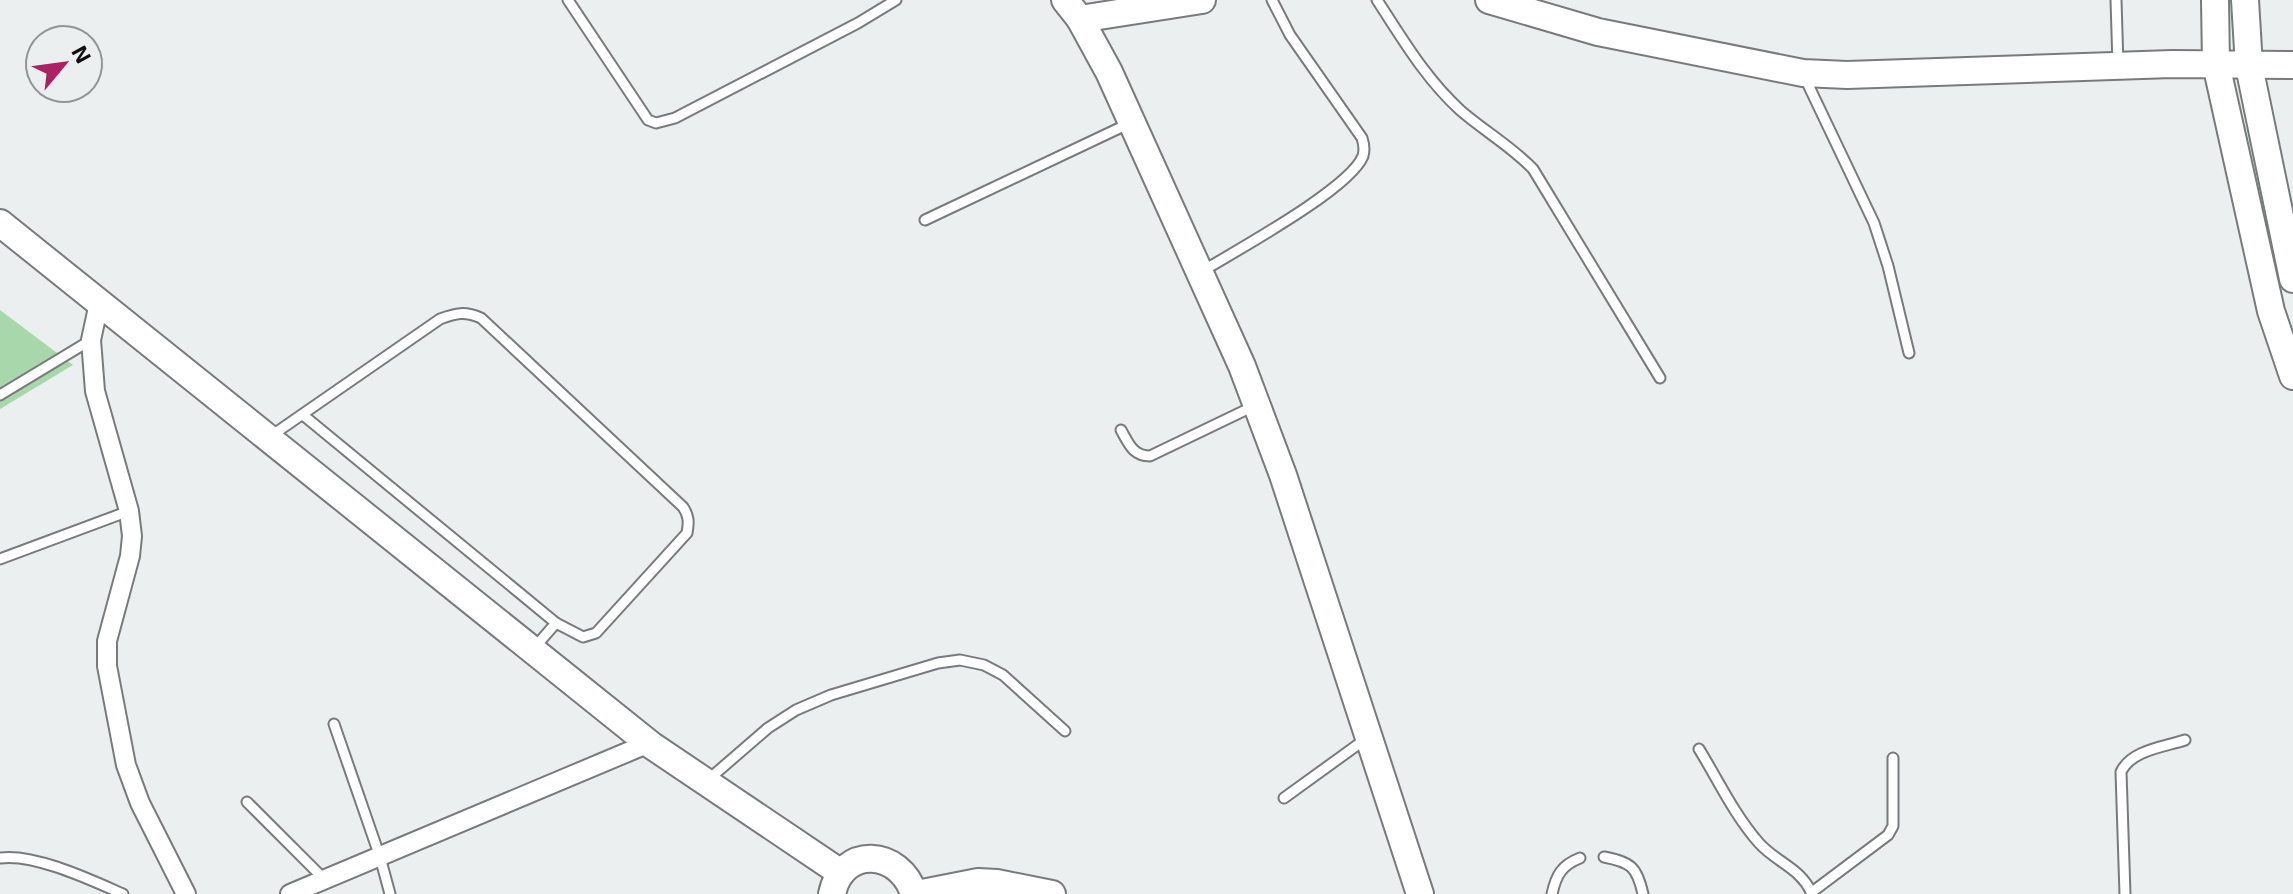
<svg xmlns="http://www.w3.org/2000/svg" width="2293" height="894" font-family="'Exo 2',sans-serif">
  <rect width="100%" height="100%" fill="#ebefef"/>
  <path fill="#a8d7ab" d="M0 310 73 365 0 409Z"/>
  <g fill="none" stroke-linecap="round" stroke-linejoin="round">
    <defs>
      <g id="lane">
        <path d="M568 0 648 120 656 123 675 118 858 23 896 0"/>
        <path d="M1377 0C1402 38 1425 78 1460 110 1484 131 1511 146 1533 169L1660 378"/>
        <path d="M2116 0 2118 65"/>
        <path d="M1804 76 1874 223 1888 266 1909 353"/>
        <path d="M925 220 1128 124"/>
        <path d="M1201 272C1235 251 1350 189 1363 156 1365 149 1364 144 1362 138L1290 35 1272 0"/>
        <path d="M0 395 91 340"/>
        <path d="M303 415 556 623"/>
        <path d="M1121 430C1129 444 1133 456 1150 456L1254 406"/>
        <path d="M271 436 440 319C456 313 465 311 481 318L683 507C689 516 689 522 687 533L596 633 583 637 556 623 535 647"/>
        <path d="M0 559 129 511"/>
        <path d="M334 724 380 857 390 894"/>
        <path d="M1699 749C1718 780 1735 816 1759 843 1777 863 1801 868 1812 894"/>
        <path d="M709 779 768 728 796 710 831 695 938 663 960 660 984 665 1003 675 1065 731"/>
        <path d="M1284 798 1367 738"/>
        <path d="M247 802 324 879"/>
        <path d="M1604 857C1631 862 1637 867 1643 894"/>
        <path d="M0 858C34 853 91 880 123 894"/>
        <path d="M1812 892 1888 835 1893 826V758"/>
        <path d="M1552 894C1556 875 1562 865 1580 858"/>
        <path d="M2125 894 2121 772C2131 750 2164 747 2185 740"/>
      </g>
      <g id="street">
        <path d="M99 303 91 340 95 391 129 511 132 536 130 556 107 641V666L126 765 140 803 186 894"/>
        <path d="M290 894 642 746 651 745"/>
      </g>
      <g id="secondary">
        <path d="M1065 0 1080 19 1109 72 1242 366 1283 475 1420 894"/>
        <path d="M1489 0 1598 32 1803 73 1847 75 2172 64 2293 65"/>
        <path d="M2215 0 2216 64 2271 311 2293 376"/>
        <path d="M2245 0 2249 66 2293 279"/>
        <path d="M1080 19 1202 0"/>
        <path d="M0 223 651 745 841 873"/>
        <path d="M832 894C842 845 900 849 914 894"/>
        <path d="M917 894 978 882 997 883 1052 894"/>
      </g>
    </defs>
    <use href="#lane" stroke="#777b7b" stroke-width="13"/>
    <use href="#street" stroke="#777b7b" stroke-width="22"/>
    <use href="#secondary" stroke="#777b7b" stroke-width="30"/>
    <use href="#lane" stroke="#fff" stroke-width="9"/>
    <use href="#street" stroke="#fff" stroke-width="18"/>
    <use href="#secondary" stroke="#fff" stroke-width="26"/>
  </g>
  <g transform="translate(64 64) rotate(61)"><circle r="38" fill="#ebefef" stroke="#929595" stroke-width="2"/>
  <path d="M0-6L14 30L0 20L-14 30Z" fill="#ab2163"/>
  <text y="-12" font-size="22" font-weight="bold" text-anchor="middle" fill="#0d0f0f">N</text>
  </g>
</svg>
